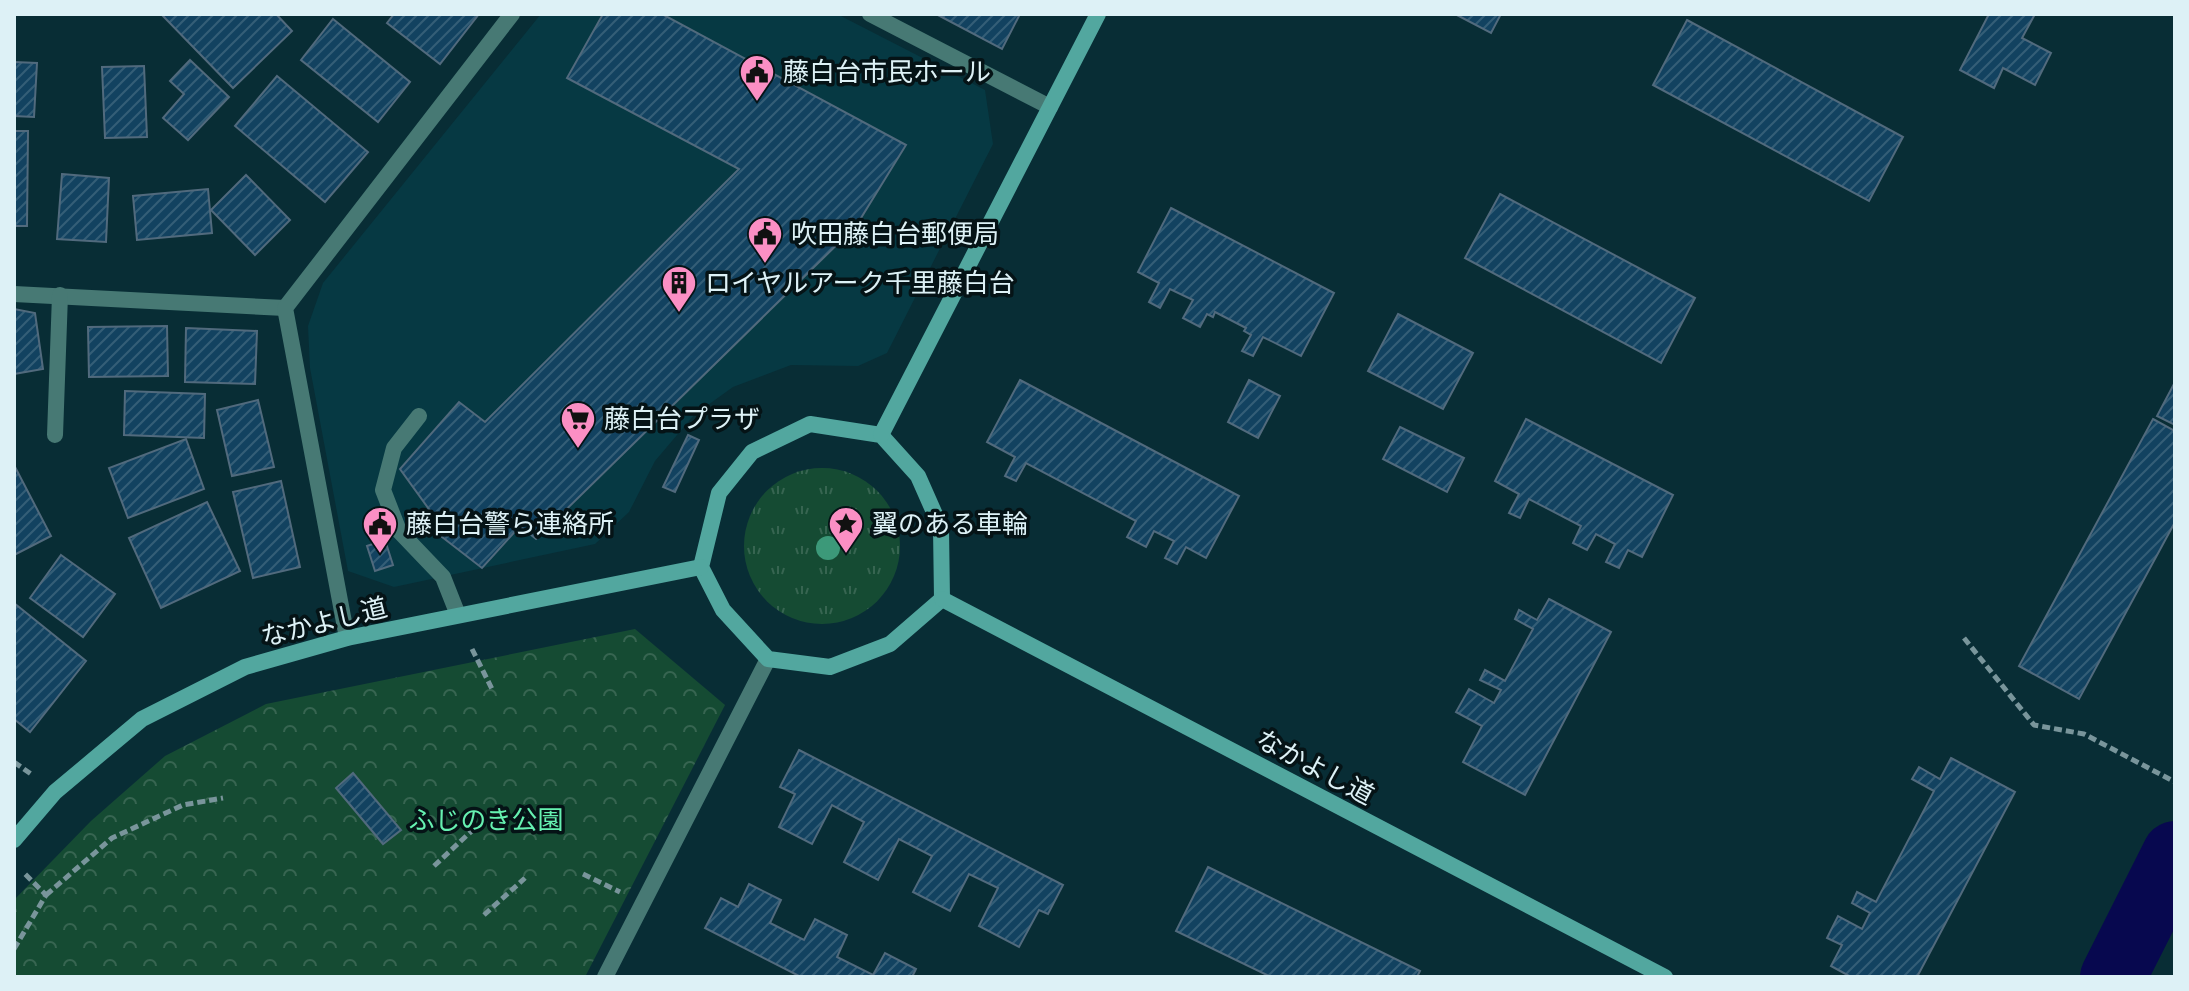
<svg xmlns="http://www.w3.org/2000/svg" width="2189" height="991" font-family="Roboto,'Noto Sans JP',sans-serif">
  <defs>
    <pattern id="grass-tufts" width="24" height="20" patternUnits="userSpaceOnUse" patternTransform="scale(2)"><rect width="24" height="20" fill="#154b33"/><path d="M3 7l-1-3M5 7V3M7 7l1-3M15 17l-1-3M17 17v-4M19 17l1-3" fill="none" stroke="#376551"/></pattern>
    <pattern id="park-crowns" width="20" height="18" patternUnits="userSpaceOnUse" patternTransform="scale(2)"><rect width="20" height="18" fill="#154b33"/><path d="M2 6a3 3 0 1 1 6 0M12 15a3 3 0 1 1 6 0" fill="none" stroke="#376551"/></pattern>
    <pattern id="building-hatch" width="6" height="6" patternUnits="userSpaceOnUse" patternTransform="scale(2)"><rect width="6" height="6" fill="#124260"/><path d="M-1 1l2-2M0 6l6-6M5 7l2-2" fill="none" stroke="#345e77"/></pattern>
  </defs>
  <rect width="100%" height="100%" fill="#082d35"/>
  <path fill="#063943" d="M541 14H837L985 90 993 144 887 353 858 366 791 365 733 387 694 415 655 461 629 512 595 544 394 587 348 571 310 368 308 326 323 283Z"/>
  <circle fill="url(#grass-tufts)" cx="822" cy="546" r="78"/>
  <path fill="url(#park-crowns)" d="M635 629 725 705 585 977H14V900L91 821 165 756 266 704Z"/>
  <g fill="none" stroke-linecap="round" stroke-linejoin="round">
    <path stroke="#07084f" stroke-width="66" d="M2113 977 2175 854"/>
  </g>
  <g fill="url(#building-hatch)" stroke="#516a7d" stroke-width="2">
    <path d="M161 14H276L292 31 233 88Z"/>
    <path d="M394 14H479L440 64 387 23Z"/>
    <path d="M603 14H662L906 145 856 226 536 539 520 526 482 568 424 523 431 512 400 469 459 402 485 422 739 169 567 78Z"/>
    <path d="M936 14H1020L1002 49Z"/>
    <path d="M1455 14H1501L1491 33Z"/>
    <path d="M1989 14H2035L2022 38 2051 53 2035 85 2003 68 1994 88 1960 70Z"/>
    <path d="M333 19 410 82 378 122 301 60Z"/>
    <path d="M1687 20 1903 137 1869 201 1653 85Z"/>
    <path d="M190 60 229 97 188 140 163 118 184 94 170 81Z"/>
    <path d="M14 62 37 63 34 117 14 116Z"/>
    <path d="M144 66 147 137 105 138 102 67Z"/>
    <path d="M277 76 368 152 325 202 235 126Z"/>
    <path d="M14 131H28L27 226H14Z"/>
    <path d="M62 174 109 178 106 242 57 239Z"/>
    <path d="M246 175 290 220 255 255 211 210Z"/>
    <path d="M208 189 212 233 137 240 133 196Z"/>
    <path d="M1500 194 1695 298 1661 363 1465 258Z"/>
    <path d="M1171 208 1334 293 1301 356 1263 337 1253 356 1242 351 1251 335 1244 331 1246 328 1215 312 1213 317 1207 314 1200 327 1183 318 1193 300 1170 289 1160 308 1149 302 1159 283 1138 272Z"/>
    <path d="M14 309 35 313 43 369 14 374Z"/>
    <path d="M1398 314 1473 353 1443 409 1368 371Z"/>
    <path d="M167 326 168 376 89 377 88 327Z"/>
    <path d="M186 328 257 331 255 384 185 382Z"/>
    <path d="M1020 380 1239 496 1206 558 1186 547 1177 564 1165 558 1174 541 1154 531 1146 547 1127 537 1136 521 1026 463 1016 481 1005 476 1015 457 987 442Z"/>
    <path d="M1249 380 1280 396 1258 438 1228 422Z"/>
    <path d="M2175 382V425L2157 416Z"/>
    <path d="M125 391 205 394 204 438 124 435Z"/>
    <path d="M258 400 274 467 232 476 217 410Z"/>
    <path d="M1526 419 1673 495 1642 557 1628 550 1619 568 1606 562 1615 544 1596 534 1587 550 1573 543 1581 526 1529 499 1520 518 1509 513 1519 494 1495 481Z"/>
    <path d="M2153 419 2175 431V522L2079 699 2019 666Z"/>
    <path d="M1400 427 1464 458 1447 492 1383 459Z"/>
    <path d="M688 435 699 440 675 492 663 487Z"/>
    <path d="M186 439 204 489 128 518 109 468Z"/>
    <path d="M14 465 51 536 14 555Z"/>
    <path d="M281 481 300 567 253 578 233 492Z"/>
    <path d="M207 502 240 571 161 608 129 538Z"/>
    <path d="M385 540 393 565 375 571 367 546Z"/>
    <path d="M61 555 115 594 83 637 30 598Z"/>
    <path d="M1549 599 1611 632 1525 795 1463 762 1482 726 1456 712 1469 689 1494 703 1501 690 1480 680 1485 670 1505 681 1533 629 1515 619 1519 610 1537 620Z"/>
    <path d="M14 603 86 661 30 732 14 719Z"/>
    <path d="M799 750 1063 885 1048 914 1039 910 1019 947 979 926 998 888 969 874 950 911 913 892 932 856 899 839 878 880 844 862 864 822 832 805 812 844 779 827 795 794 780 787Z"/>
    <path d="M1951 758 2015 792 1917 977H1851L1831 966 1842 945 1827 938 1838 916 1862 929 1870 913 1852 903 1857 892 1876 902 1934 791 1912 779 1919 767 1940 779Z"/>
    <path d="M353 773 401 830 383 844 336 788Z"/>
    <path d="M1208 867 1420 971 1417 977H1271L1176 931Z"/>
    <path d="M749 884 781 900 770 923 804 940 815 919 847 935 837 957 873 975 885 953 916 969 912 977H801L705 928 721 898 738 907Z"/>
  </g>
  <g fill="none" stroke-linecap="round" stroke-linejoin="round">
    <g stroke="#79959b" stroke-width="5" stroke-dasharray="8 4" stroke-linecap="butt">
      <path d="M1964 638 2034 725 2084 734 2175 782"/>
      <path d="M472 649 493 691"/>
      <path d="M14 762 31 774"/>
      <path d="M434 866 477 826"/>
      <path d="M583 874 620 892"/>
      <path d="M46 895 112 838 183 805 223 798"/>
      <path d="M484 915 525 878"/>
      <path d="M14 949 46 895 24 873"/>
    </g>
    <path stroke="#477974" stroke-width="16" d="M419 416 394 448 383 490 399 531 443 577 458 615"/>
    <g stroke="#477974" stroke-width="16">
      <path d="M870 14 1050 107"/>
      <path d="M14 294 285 308"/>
      <path d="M55 435 60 295"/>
      <path d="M347 638 285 308 512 14"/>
      <path d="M605 977 768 659"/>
    </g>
    <g stroke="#52a79f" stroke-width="16">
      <path d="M810 424 881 435 918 476 941 528 942 599 890 644 830 667 768 659 723 610 701 567 719 493 752 452Z"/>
      <path d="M881 435 1098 14"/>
      <path d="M942 599 1665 977"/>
      <path d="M14 840 55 792 142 719 245 667 347 638 701 567"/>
    </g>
  </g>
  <circle fill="#3c9979" cx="828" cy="548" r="12"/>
  <defs>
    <symbol id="civic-pin" viewBox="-11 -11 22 30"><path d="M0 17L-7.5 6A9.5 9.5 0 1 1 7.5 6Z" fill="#fb8fc4" stroke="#051316"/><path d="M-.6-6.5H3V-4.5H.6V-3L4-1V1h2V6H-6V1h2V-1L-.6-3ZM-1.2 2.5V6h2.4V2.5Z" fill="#111"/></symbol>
    <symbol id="building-pin" viewBox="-11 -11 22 30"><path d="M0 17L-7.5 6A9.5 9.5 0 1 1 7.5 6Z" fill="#fb8fc4" stroke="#051316"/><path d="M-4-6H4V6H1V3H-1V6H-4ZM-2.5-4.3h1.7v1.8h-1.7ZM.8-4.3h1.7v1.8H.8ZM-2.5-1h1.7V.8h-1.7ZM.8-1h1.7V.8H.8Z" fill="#111"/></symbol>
    <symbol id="supermarket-pin" viewBox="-11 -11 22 30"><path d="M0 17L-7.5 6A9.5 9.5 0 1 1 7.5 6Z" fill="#fb8fc4" stroke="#051316"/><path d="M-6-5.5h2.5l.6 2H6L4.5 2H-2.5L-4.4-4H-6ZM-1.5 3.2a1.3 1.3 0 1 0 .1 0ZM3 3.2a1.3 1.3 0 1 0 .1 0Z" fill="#111"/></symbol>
    <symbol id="sight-pin" viewBox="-11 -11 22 30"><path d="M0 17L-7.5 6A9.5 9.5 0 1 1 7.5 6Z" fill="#fb8fc4" stroke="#051316"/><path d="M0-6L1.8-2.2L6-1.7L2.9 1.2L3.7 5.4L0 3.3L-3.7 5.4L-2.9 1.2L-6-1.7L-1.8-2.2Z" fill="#111"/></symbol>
  </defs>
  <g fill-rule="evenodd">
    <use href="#civic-pin" x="737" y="52" width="40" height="54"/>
    <use href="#civic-pin" x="745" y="214" width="40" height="54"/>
    <use href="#building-pin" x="659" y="263" width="40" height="54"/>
    <use href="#supermarket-pin" x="558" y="399" width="40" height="54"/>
    <use href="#civic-pin" x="360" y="504" width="40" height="54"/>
    <use href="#sight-pin" x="826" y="504" width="40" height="54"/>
  </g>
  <g text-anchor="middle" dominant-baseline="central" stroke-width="7" stroke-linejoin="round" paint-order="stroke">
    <g font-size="26" fill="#ddf1f6" stroke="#051316" text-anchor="start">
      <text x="783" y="72">藤白台市民ホール</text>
      <text x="791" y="234">吹田藤白台郵便局</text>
      <text x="705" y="283">ロイヤルアーク千里藤白台</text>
      <text x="604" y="419">藤白台プラザ</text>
      <text x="406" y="524">藤白台警ら連絡所</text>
      <text x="872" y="524">翼のある車輪</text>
    </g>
    <g font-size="26" fill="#ddf1f6" stroke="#051316">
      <text transform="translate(324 622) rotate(-14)">なかよし道</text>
      <text transform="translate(1315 767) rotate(28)">なかよし道</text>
    </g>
    <g font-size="26" fill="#66f1b1" stroke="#051316">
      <text x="486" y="820">ふじのき公園</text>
    </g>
  </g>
  <rect width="2189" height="991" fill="none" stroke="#ddf1f6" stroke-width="32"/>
</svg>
